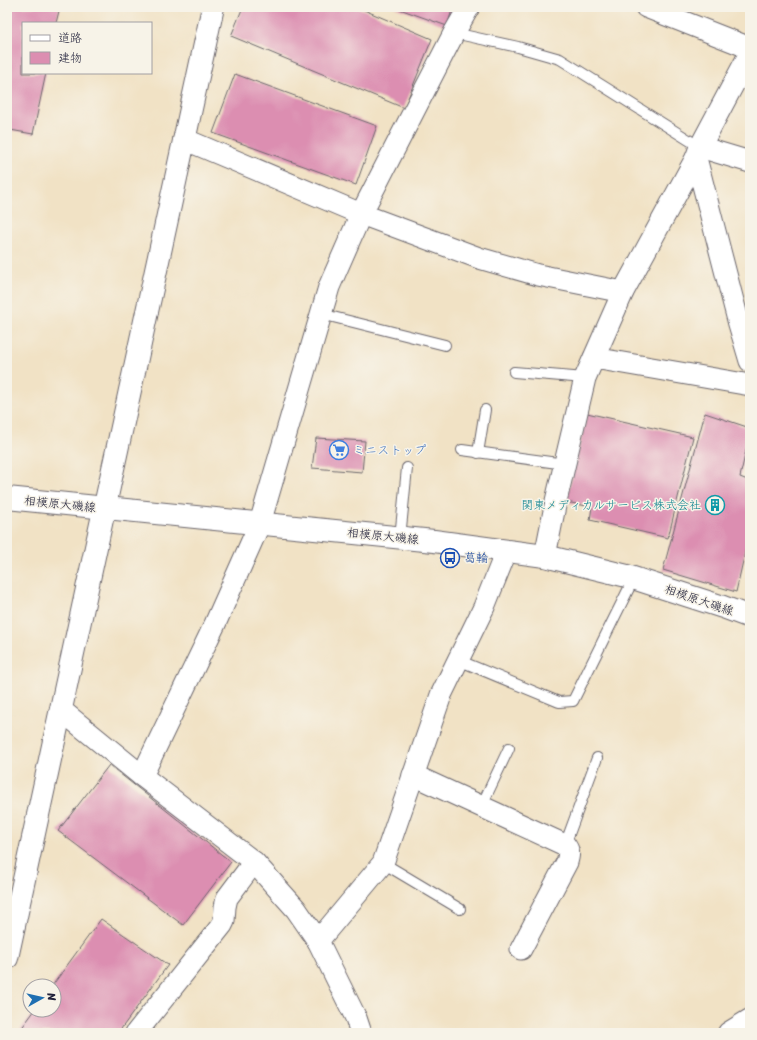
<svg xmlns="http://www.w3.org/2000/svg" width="757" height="1040" font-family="Sriracha,'Klee One',sans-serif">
  <rect width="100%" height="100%" fill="#f7f3e8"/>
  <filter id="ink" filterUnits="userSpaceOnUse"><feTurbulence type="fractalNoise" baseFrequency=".025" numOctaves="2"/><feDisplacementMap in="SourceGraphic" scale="8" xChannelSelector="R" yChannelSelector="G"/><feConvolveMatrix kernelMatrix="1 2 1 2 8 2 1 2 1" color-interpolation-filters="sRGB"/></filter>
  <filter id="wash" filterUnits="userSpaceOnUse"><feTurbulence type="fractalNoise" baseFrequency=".012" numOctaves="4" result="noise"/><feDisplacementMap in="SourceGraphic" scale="16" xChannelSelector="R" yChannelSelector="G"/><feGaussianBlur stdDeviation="0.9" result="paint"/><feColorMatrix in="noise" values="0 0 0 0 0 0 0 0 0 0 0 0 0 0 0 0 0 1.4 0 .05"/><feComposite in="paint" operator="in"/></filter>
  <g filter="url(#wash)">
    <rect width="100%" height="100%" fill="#f1e2c5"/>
    <g id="blocks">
      <g fill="#dc8eb1">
        <path d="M7 7H60L56 23H23V73H46L33 134 10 130 7 132Z"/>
        <path d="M243 7H357L432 39 404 108 231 36Z"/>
        <path d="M394 7H453L447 26Z"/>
        <path d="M235 74 377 126 356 185 213 133Z"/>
        <path d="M587 413 693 437 668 538 590 520 592 507 566 502Z"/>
        <path d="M705 413 750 428V433L740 477 750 481V530L736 592 663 570Z"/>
        <path d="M316 438 365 441 362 472 312 468Z"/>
        <path d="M109 765 231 862 183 925 58 831Z"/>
        <path d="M101 919 168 965 118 1033H18L35 1010H54V986H52Z"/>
      </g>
    </g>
  </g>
  <g filter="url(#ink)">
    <use href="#blocks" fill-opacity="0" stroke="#6a656b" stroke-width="1"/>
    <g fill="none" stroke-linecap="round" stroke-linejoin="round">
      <defs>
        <g id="lane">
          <path d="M454 33 518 47 560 59 700 147"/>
          <path d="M321 314 445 345"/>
          <path d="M514 372 585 378"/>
          <path d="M462 450 565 464"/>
          <path d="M478 453 485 410"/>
          <path d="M400 538 407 468"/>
          <path d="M458 660 559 702 573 701 634 578"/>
          <path d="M481 807 509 748"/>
          <path d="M565 845 597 758"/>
          <path d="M383 863 460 909"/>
        </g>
        <g id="street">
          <path d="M646 7 750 48"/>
          <path d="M184 139 361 214 479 258 538 275 623 292"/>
          <path d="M700 147 750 162"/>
          <path d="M696 158 739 324 750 361"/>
          <path d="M594 358 750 385"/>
          <path d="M545 556 556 501 585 378 623 292 696 158 700 147 750 53"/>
          <path d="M61 710 142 776 254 862 296 909 318 941 356 1018 361 1033"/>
          <path d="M413 775 565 845C570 851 569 855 567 862L521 949"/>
          <path d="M142 776 215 624 260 523 329 287 361 214 454 33 469 7"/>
          <path d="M318 941 383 863 441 695 484 607 506 552"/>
          <path d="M136 1033 222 925 224 921 225 907 227 898 254 862"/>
        </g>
        <g id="secondary">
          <path d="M7 958 213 7"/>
          <path d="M729 1033 750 1020"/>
        </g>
        <path id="primary" d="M7 498 434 541 545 556 627 576 723 607 750 617"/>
      </defs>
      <use href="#lane" stroke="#6a656b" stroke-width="12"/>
      <use href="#street" stroke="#6a656b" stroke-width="23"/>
      <use href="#secondary" stroke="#6a656b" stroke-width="24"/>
      <use href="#primary" stroke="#6a656b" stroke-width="24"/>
      <use href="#lane" stroke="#fff" stroke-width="10"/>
      <use href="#street" stroke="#fff" stroke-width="21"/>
      <use href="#secondary" stroke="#fff" stroke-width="22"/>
      <use href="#primary" stroke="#fff" stroke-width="22"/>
    </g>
  </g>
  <defs>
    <symbol id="supermarket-ring" viewBox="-11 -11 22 22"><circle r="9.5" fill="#f7f3e8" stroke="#3f7fe0" stroke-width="1.5"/><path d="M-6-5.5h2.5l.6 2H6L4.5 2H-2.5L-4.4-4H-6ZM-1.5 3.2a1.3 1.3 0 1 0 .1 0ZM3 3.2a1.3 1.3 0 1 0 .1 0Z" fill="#3f7fe0"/></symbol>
    <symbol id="building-ring" viewBox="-11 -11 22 22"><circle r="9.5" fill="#f7f3e8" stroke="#0f9aa8" stroke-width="1.5"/><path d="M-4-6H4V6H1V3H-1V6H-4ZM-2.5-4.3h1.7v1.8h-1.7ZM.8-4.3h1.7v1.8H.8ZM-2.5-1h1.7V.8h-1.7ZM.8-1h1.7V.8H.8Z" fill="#0f9aa8"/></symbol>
    <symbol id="bus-ring" viewBox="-11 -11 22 22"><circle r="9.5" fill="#f7f3e8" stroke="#1a4fb4" stroke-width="1.5"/><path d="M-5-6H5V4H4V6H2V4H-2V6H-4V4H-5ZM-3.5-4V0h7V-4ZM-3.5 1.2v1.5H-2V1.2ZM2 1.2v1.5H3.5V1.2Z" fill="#1a4fb4"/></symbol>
  </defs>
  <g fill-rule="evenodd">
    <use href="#supermarket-ring" x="328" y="439" width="22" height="22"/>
    <use href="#building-ring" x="704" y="494" width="22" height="22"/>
    <use href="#bus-ring" x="439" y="547" width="22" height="22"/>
  </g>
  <g text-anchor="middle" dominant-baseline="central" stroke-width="3" stroke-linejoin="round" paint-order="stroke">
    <g font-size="12" fill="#366cbe" stroke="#f7f3e8" text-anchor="start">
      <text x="353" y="450">ミニストップ</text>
    </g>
    <g font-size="12" fill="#22223b" stroke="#f7f3e8">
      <text transform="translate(60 504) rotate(6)">相模原大磯線</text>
      <text transform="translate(383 536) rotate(6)">相模原大磯線</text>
      <text transform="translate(699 600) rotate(19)">相模原大磯線</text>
    </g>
    <g font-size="12" fill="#0d838f" stroke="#f7f3e8" text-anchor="end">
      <text x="701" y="505">関東メディカルサービス株式会社</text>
    </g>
    <g font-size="12" fill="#164399" stroke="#f7f3e8" text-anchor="start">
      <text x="464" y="558">葛輪</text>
    </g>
  </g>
  <rect width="757" height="1040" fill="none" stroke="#f7f3e8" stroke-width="24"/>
  <rect x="22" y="22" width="130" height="52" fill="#f7f3e8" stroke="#a29fa3"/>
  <rect x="30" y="35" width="20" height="6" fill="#ffffff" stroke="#a29fa3"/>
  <text x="58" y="42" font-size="12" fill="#22223b">道路</text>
  <rect x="30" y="52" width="20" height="12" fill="#dc8eb1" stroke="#a29fa3"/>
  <text x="58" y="62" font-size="12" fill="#22223b">建物</text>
  <g transform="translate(42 998) rotate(82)"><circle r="19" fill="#f7f3e8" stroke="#a29fa3"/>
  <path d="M0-3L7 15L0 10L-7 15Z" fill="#1f6fb2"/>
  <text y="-6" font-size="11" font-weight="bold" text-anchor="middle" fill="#22223b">N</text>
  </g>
</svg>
